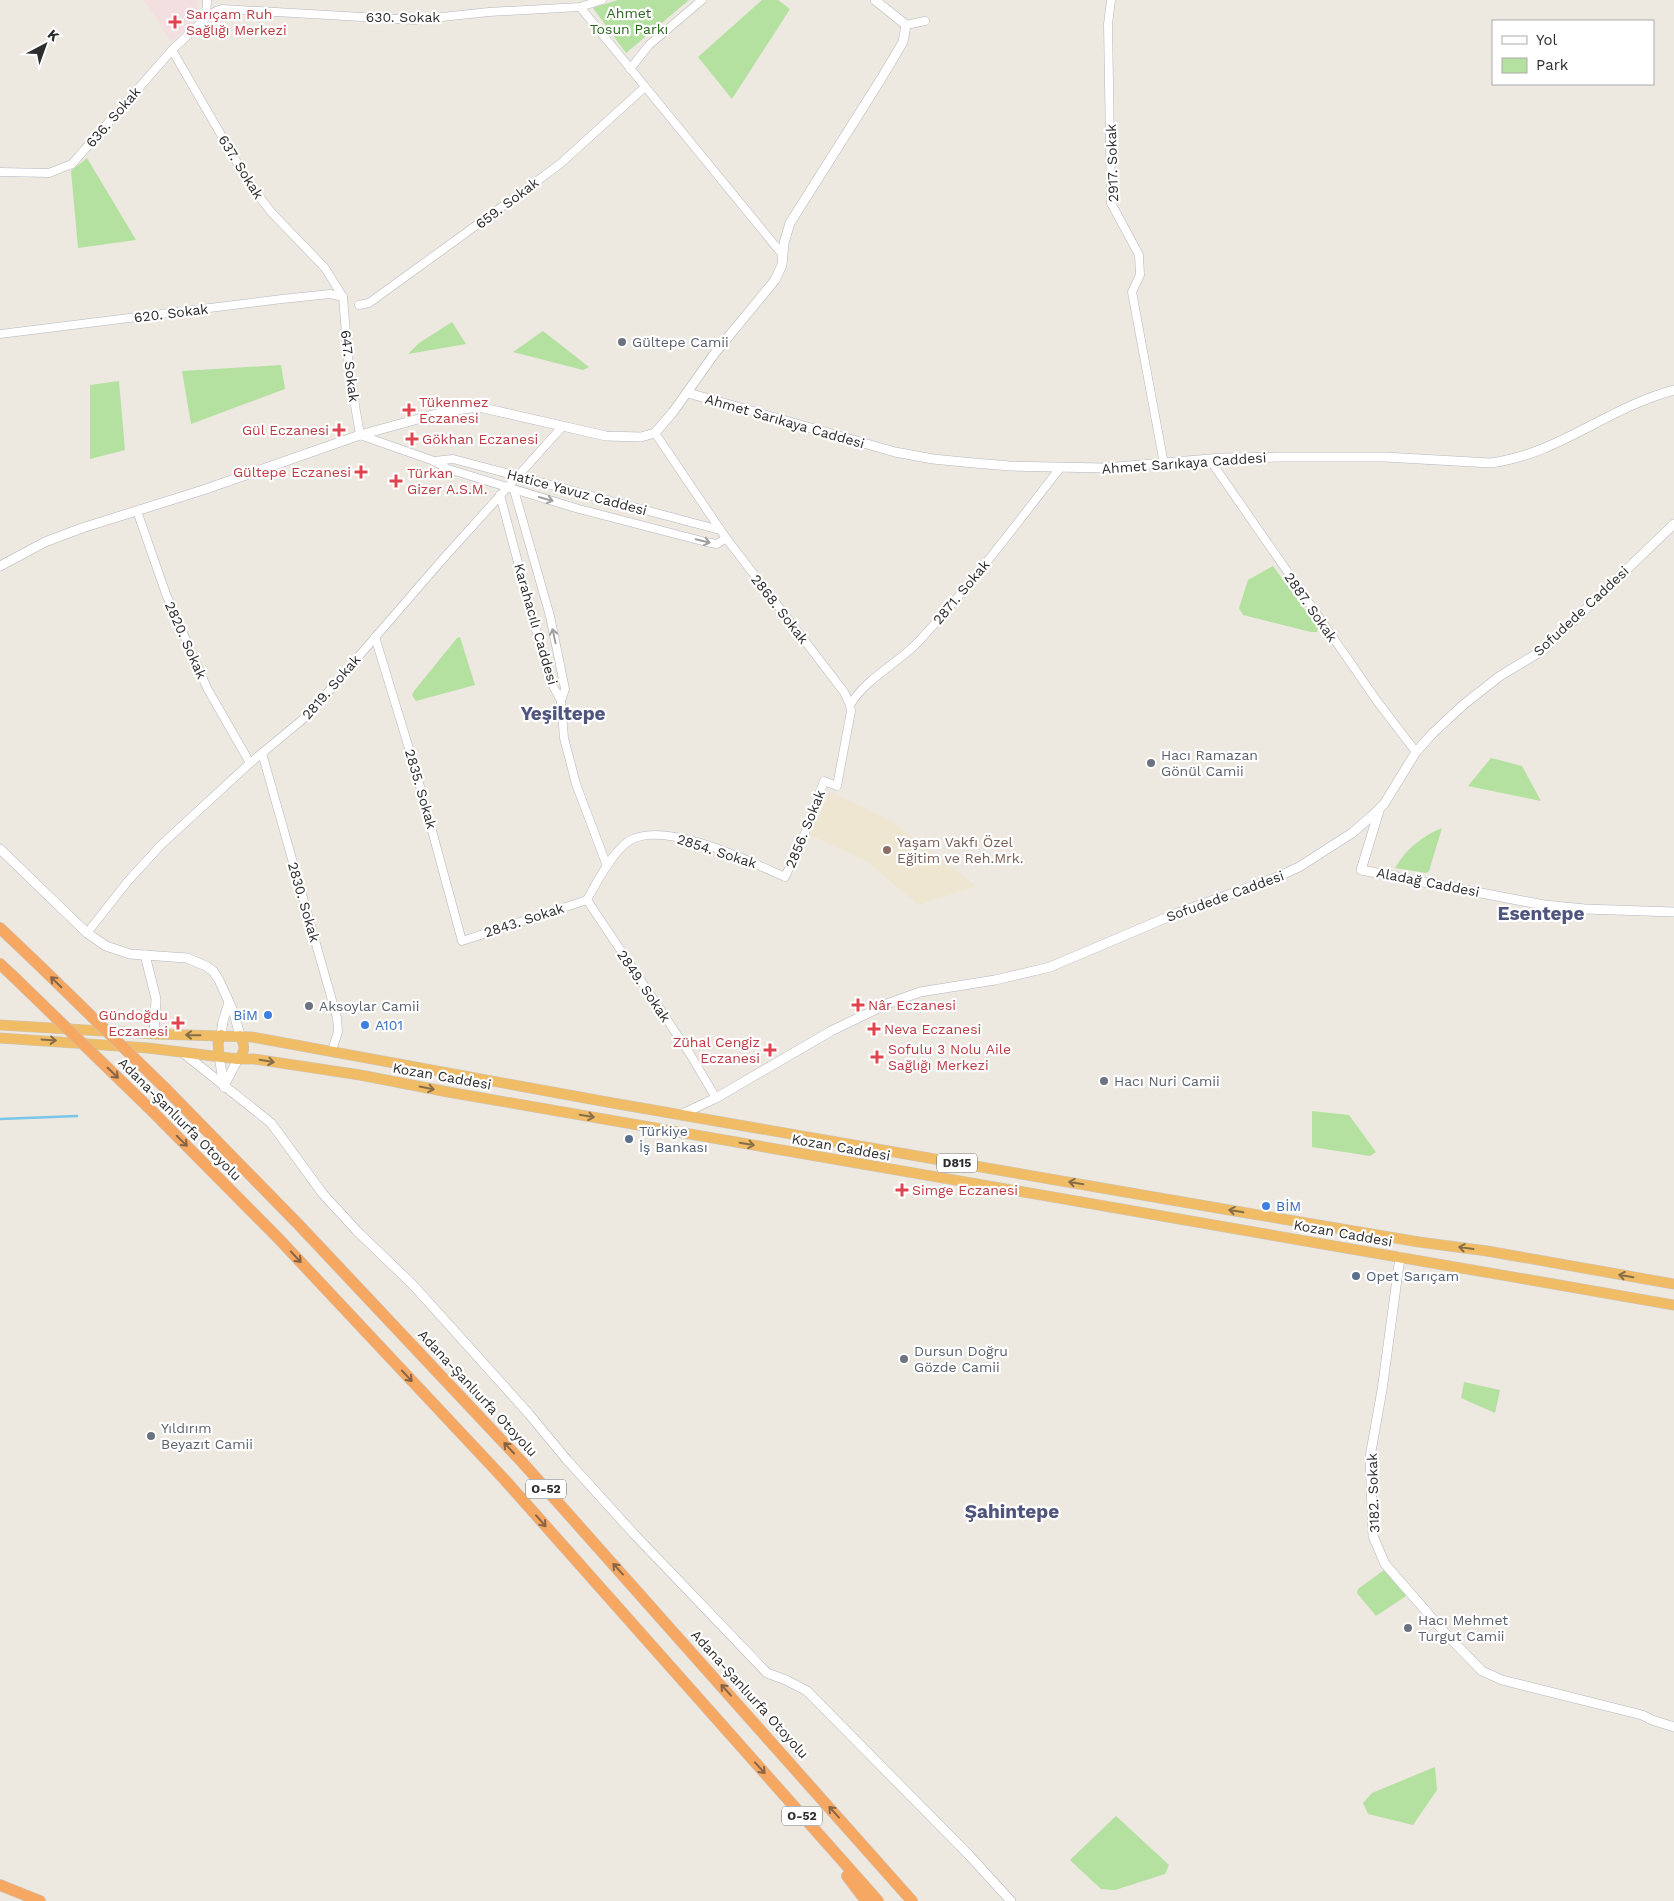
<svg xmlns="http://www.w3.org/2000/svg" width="1674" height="1901" font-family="'Work Sans',sans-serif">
  <rect width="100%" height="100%" fill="#ede8e0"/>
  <path fill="#eee6d1" d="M830 792 890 820 976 886 918 905 867 861 810 835Z"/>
  <path fill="#f3dfdf" d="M144 0H198L196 17 189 27 171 42Z"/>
  <g fill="#b4e1a0">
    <path d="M618 0H689L626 53 593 8Z"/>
    <path d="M762 0H778L790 9 732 99 698 57Z"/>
    <path d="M87 158 136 240 78 248 71 171Z"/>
    <path d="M452 322 466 344 408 354 419 343Z"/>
    <path d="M543 331 589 367 583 370 513 352Z"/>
    <path d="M281 365 285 389 191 424 182 371Z"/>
    <path d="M119 381 125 450 90 459V385Z"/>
    <path d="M1273 566 1318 628 1317 632H1311L1243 615 1239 608 1248 580Z"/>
    <path d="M460 637 475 685 416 701 412 695 414 691 457 638Z"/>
    <path d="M1491 758 1522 766 1541 801 1468 786Z"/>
    <path d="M1442 828 1429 871 1426 873 1395 868C1406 849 1422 836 1442 828Z"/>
    <path d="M1312 1111 1349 1115 1376 1152 1370 1156 1312 1147Z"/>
    <path d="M1464 1382 1500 1390 1495 1413 1461 1398Z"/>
    <path d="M1384 1570 1406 1596 1376 1616 1357 1593 1358 1589Z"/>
    <path d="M1435 1767 1437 1790 1413 1825 1368 1814 1363 1803 1372 1793Z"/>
    <path d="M1116 1816 1169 1865 1165 1874 1115 1890 1101 1889 1070 1860Z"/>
  </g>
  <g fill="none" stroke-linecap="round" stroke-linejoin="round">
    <path stroke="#7ac7e9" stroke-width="2.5" d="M0 1119 77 1116"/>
    <defs>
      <g id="tertiary">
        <path d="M1111 0 1108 24 1111 203 1139 255 1140 275 1132 292 1164 464"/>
        <path d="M580 7 782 254"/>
        <path d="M206 18 207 0"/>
        <path d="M906 25 925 21"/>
        <path d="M172 50 250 185 272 213 325 268 343 297 349 370 360 435 434 461 448 469 579 509 706 542 717 544 726 538"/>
        <path d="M630 69 649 45 702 0"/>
        <path d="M0 172 49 173 72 164 172 50 206 18 216 11 222 9 414 20 489 12 580 7 602 0"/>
        <path d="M359 305 369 303 514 198 560 164 645 87"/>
        <path d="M0 334 282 299 330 294 343 297"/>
        <path d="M1210 460 1377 701 1416 752"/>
        <path d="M434 461 453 459 720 530"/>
        <path d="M514 490 550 616 565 689 561 701"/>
        <path d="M500 495 547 671 551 682 561 701 564 738 576 784 607 866"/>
        <path d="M137 511 166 594 207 688 250 763"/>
        <path d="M375 637 415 768 462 941 587 900"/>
        <path d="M850 705C866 678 899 663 920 640 970 586 1015 526 1060 468"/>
        <path d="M262 753 337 1018 338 1032 332 1050"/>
        <path d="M587 900C596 883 613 851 629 841 664 819 751 862 785 877L803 838 824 781 837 786 851 711 850 705 844 692 726 538 655 433"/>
        <path d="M587 900 690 1054 716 1098"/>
        <path d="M87 933 128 881 161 845 250 763 308 715 442 560 562 427"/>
      </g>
      <g id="secondary">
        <path d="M688 393 895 452 933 459 974 463 1010 466 1105 468 1222 458 1280 457H1385L1490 463C1557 455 1609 407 1674 390"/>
        <path d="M0 566 45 542 82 528 203 490 360 435 447 411 479 407 606 436 641 437 655 433 673 412 715 353 775 280 782 265 784 243 790 223 881 79 903 42 906 25 875 0"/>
        <path d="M1379 811 1361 870 1544 905 1585 909 1674 912"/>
        <path d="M0 849 87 933 106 946 130 954 187 958 206 966 213 971 219 980 234 1013 240 1036"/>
        <path d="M145 955 156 999 154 1034"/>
        <path d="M221 1035 223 1021 229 1003"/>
        <path d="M182 1052 271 1123 323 1194 357 1231 414 1286 529 1414 567 1460 635 1535 767 1673 786 1680 807 1691 968 1854 1011 1901"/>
        <path d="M219 1056 224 1087"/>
        <path d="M224 1086 238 1059"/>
        <path d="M680 1115 716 1098 831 1031 887 1004 920 992 995 980 1050 967 1175 914 1275 878 1299 867 1352 833 1373 815 1384 804 1416 752 1432 734 1463 705 1500 676 1543 650 1674 524"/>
        <path d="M1400 1257 1382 1390 1370 1457 1373 1536 1385 1564 1445 1633 1482 1671 1502 1680 1642 1715 1652 1720 1674 1727"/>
      </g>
      <g id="trunk">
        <path d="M0 1025 154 1034 252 1037 607 1102 900 1153 1235 1211 1419 1242 1487 1251 1674 1284"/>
        <path d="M0 1038 148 1048 238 1059H254L360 1075 448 1092 1674 1305"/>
        <path d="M219 1056 218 1043 221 1035"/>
        <path d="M238 1059C246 1052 245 1045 240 1036"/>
      </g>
      <g id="motorway">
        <path d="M0 928 42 968"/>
        <path d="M0 964 15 978"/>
        <path d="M166 1089 299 1225 522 1462 912 1901"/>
        <path d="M148 1107 278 1238 504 1479 878 1901"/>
        <path d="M847 1876 866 1901"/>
        <path d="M0 1885 40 1901"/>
      </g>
    </defs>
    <use href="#tertiary" stroke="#b4b6bf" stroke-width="9"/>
    <use href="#secondary" stroke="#b4b6bf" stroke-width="10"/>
    <use href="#trunk" stroke="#c8c8c8" stroke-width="11"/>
    <use href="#motorway" stroke="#c8c8c8" stroke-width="12"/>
    <use href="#tertiary" stroke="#fff" stroke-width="8"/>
    <use href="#secondary" stroke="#fff" stroke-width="9"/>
    <use href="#trunk" stroke="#f0bc66" stroke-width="10"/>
    <use href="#motorway" stroke="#f6a863" stroke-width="11"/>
    <defs>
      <g id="motorway-bridge">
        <path d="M42 968 166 1089"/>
        <path d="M15 978 148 1107"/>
      </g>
    </defs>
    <use href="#motorway-bridge" stroke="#c8c8c8" stroke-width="12" stroke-linecap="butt"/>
    <use href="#motorway-bridge" stroke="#f6a863" stroke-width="11"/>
  </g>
  <defs><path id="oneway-shaft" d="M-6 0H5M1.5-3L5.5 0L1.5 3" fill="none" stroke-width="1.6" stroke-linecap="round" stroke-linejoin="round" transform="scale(1.25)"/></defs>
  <g stroke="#a0a0a0">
    <use href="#oneway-shaft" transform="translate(546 499) rotate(16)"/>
    <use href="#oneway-shaft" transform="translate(703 541) rotate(13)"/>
    <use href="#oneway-shaft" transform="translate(554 636) rotate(-102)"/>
  </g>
  <g stroke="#876445">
    <use href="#oneway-shaft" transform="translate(56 982) rotate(-136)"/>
    <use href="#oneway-shaft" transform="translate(113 1073) rotate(44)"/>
    <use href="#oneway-shaft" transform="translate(182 1141) rotate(45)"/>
    <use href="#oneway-shaft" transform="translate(296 1257) rotate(47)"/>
    <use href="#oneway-shaft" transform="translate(407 1376) rotate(47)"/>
    <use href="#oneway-shaft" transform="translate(509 1448) rotate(-133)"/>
    <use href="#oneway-shaft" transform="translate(541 1521) rotate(49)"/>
    <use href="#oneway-shaft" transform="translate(618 1569) rotate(-132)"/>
    <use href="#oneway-shaft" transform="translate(726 1690) rotate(-132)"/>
    <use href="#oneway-shaft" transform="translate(760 1768) rotate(48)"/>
    <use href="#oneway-shaft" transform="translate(834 1812) rotate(-132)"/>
  </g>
  <g stroke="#856d47">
    <use href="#oneway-shaft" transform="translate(193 1035) rotate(-179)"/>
    <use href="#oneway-shaft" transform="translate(49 1040) rotate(4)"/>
    <use href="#oneway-shaft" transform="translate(267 1061) rotate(9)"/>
    <use href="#oneway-shaft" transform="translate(427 1088) rotate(11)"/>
    <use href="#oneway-shaft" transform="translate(587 1116) rotate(10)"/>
    <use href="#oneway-shaft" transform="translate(747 1144) rotate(10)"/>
    <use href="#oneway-shaft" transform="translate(1076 1183) rotate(-170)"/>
    <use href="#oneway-shaft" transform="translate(1236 1211) rotate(-170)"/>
    <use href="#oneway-shaft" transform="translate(1466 1248) rotate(-172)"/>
    <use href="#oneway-shaft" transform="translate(1626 1276) rotate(-170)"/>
  </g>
  <g fill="#e0444e" stroke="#fff" stroke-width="2">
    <path d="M172.5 14.5h5v5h5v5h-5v5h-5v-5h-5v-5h5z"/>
    <path d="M406.5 402.5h5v5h5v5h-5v5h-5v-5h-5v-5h5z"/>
    <path d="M336.5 422.5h5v5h5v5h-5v5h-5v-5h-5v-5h5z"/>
    <path d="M409.5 431.5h5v5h5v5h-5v5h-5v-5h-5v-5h5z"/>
    <path d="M358.5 464.5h5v5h5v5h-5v5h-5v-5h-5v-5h5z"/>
    <path d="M393.5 473.5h5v5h5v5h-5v5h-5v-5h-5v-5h5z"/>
    <path d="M855.5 997.5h5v5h5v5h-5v5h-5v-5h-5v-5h5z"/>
    <path d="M175.5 1015.5h5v5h5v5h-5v5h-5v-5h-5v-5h5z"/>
    <path d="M871.5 1021.5h5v5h5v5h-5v5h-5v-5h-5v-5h5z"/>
    <path d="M767.5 1042.5h5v5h5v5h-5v5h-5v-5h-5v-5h5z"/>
    <path d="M874.5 1049.5h5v5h5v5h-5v5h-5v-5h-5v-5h5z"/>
    <path d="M899.5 1182.5h5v5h5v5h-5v5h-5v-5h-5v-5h5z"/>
  </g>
  <g fill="#6b7280" stroke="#fff" stroke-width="2">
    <circle cx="622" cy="342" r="5"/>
    <circle cx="1151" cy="763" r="5"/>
    <circle cx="309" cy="1006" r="5"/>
    <circle cx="1104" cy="1081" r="5"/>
    <circle cx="904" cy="1359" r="5"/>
    <circle cx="151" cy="1436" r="5"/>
    <circle cx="1408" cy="1628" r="5"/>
  </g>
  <circle fill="#8d6e63" stroke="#fff" stroke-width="2" cx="887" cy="850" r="5"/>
  <g fill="#3f7fe0" stroke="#fff" stroke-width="2">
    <circle cx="268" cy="1015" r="5"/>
    <circle cx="365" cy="1025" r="5"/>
    <circle cx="1266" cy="1206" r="5"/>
  </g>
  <g fill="#5c6f8a" stroke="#fff" stroke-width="2">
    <circle cx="629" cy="1139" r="5"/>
    <circle cx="1356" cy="1276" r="5"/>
  </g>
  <g text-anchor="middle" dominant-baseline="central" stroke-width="4.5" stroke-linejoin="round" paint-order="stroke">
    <g fill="#fff" stroke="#6c6c6c" stroke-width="1">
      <rect x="937" y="1153.5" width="40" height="19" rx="4"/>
      <rect x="526" y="1479.5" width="40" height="19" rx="4"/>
      <rect x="782" y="1806.5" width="40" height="19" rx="4"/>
    </g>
    <g font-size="12" font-weight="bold" fill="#2d2d2d">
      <text x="957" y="1163">D815</text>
      <text x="546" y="1489">O-52</text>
      <text x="802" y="1816">O-52</text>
    </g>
    <g font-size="14" fill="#2b681f" stroke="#fff">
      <text x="629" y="13">Ahmet<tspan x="629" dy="16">Tosun Parkı</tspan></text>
    </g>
    <g font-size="14" fill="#be3a42" stroke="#fff" text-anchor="start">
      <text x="186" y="14">Sarıçam Ruh<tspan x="186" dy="16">Sağlığı Merkezi</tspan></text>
      <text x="419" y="402">Tükenmez<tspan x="419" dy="16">Eczanesi</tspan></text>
      <text x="329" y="430" text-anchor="end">Gül Eczanesi</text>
      <text x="422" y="439">Gökhan Eczanesi</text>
      <text x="351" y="472" text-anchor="end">Gültepe Eczanesi</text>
      <text x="407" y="473">Türkan<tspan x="407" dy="16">Gizer A.S.M.</tspan></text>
      <text x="868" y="1005">Nâr Eczanesi</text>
      <text x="168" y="1015" text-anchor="end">Gündoğdu<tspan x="168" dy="16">Eczanesi</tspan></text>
      <text x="884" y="1029">Neva Eczanesi</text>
      <text x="760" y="1042" text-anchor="end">Zühal Cengiz<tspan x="760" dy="16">Eczanesi</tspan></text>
      <text x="888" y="1049">Sofulu 3 Nolu Aile<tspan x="888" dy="16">Sağlığı Merkezi</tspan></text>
      <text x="912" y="1190">Simge Eczanesi</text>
    </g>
    <g font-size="14" fill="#2d2d2d" stroke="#fff">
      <text x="403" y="17">630. Sokak</text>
      <text transform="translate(113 117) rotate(-49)">636. Sokak</text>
      <text transform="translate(1112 163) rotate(-92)">2917. Sokak</text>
      <text transform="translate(241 167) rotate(58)">637. Sokak</text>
      <text transform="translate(507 203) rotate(-37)">659. Sokak</text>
      <text transform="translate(171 313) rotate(-7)">620. Sokak</text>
      <text transform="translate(350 366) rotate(83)">647. Sokak</text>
      <text transform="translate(785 421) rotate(16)">Ahmet Sarıkaya Caddesi</text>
      <text transform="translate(1184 463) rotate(-4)">Ahmet Sarıkaya Caddesi</text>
      <text transform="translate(577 492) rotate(15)">Hatice Yavuz Caddesi</text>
      <text transform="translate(961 592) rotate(-50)">2871. Sokak</text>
      <text transform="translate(1311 607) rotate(55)">2887. Sokak</text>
      <text transform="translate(780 609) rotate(52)">2868. Sokak</text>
      <text transform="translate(1581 611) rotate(-43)">Sofudede Caddesi</text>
      <text transform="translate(536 624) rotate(74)">Karahacılı Caddesi</text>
      <text transform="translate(186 640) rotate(66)">2820. Sokak</text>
      <text transform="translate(331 687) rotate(-49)">2819. Sokak</text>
      <text transform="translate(421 789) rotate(74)">2835. Sokak</text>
      <text transform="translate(805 829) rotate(-68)">2856. Sokak</text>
      <text transform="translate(717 851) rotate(18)">2854. Sokak</text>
      <text transform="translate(1428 882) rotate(11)">Aladağ Caddesi</text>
      <text transform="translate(1225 896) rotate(-20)">Sofudede Caddesi</text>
      <text transform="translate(304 902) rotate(74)">2830. Sokak</text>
      <text transform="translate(524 920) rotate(-18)">2843. Sokak</text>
      <text transform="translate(644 986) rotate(56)">2849. Sokak</text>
      <text transform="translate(442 1076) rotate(10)">Kozan Caddesi</text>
      <text transform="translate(180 1119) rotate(45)">Adana-Şanlıurfa Otoyolu</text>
      <text transform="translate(841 1147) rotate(10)">Kozan Caddesi</text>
      <text transform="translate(1343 1233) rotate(10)">Kozan Caddesi</text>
      <text transform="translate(478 1393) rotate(47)">Adana-Şanlıurfa Otoyolu</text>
      <text transform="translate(1373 1493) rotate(-92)">3182. Sokak</text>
      <text transform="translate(750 1694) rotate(48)">Adana-Şanlıurfa Otoyolu</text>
    </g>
    <g font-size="14" fill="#5b616d" stroke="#fff" text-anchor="start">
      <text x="632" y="342">Gültepe Camii</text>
      <text x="1161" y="755">Hacı Ramazan<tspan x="1161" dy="16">Gönül Camii</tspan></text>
      <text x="319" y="1006">Aksoylar Camii</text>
      <text x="1114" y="1081">Hacı Nuri Camii</text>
      <text x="914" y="1351">Dursun Doğru<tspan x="914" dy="16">Gözde Camii</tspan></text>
      <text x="161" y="1428">Yıldırım<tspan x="161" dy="16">Beyazıt Camii</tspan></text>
      <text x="1418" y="1620">Hacı Mehmet<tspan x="1418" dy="16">Turgut Camii</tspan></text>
    </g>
    <g font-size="14" fill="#785e54" stroke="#fff" text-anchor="start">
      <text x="897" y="842">Yaşam Vakfı Özel<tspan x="897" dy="16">Eğitim ve Reh.Mrk.</tspan></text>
    </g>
    <g font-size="14" fill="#366cbe" stroke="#fff" text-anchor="start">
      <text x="258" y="1015" text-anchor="end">BiM</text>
      <text x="375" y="1025">A101</text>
      <text x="1276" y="1206">BİM</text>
    </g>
    <g font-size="14" fill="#4e5e75" stroke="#fff" text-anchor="start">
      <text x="639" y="1131">Türkiye<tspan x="639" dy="16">İş Bankası</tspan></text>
      <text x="1366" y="1276">Opet Sarıçam</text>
    </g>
    <g font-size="19" font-weight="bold" fill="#4f557c" stroke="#fff">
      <text x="563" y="713">Yeşiltepe</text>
      <text x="1541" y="913">Esentepe</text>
      <text x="1012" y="1511">Şahintepe</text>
    </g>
  </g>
  <rect x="1492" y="20" width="162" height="65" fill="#ffffff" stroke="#ababab"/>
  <rect x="1502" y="36" width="25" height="8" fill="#ffffff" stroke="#ababab"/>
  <text x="1536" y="45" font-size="15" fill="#2d2d2d">Yol</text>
  <rect x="1502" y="58" width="25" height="15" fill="#b4e1a0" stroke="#ababab"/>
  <text x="1536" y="70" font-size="15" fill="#2d2d2d">Park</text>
  <g transform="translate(45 45) rotate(41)" stroke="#ffffff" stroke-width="4" paint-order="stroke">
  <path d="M0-4L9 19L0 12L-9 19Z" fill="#2d2d2d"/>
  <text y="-8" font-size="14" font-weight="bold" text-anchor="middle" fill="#2d2d2d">K</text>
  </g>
</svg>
